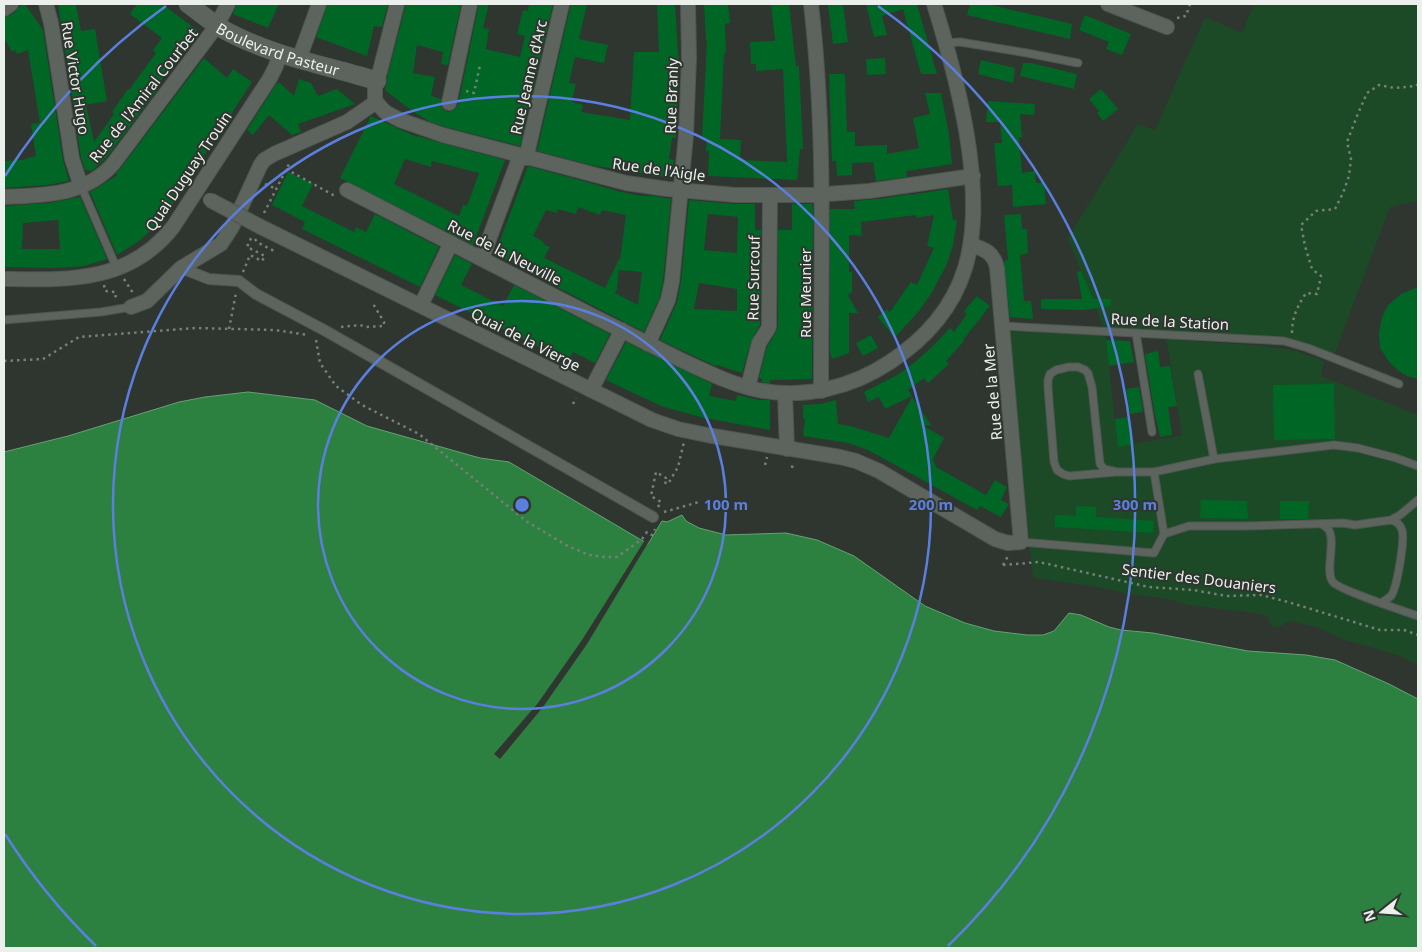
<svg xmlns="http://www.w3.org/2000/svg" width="1422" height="952" font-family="'Noto Sans',sans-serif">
  <rect width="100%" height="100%" fill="#2f352f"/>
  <path fill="#1c4a26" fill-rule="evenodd" d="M1254 4H1418V201L1390 207 1333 358 1284 341 1180 340 1253 345 1294 350 1324 361 1321 376 1418 415V665L1400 656 1342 639 1317 627 1289 621 1279 627 1271 626 1268 616 1248 612 1188 605 1164 598 1133 595 1092 586 1033 578 1009 331 1106 334 1068 238 1138 124 1155 130 1205 17 1242 33ZM1107 335 1165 339 1167 343 1182 435 1118 447 1106 340Z"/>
  <path fill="#2c8140" stroke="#66a274" d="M248 392 315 400 367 426 480 458 509 462 648 544 662 521 667 522 682 515 686 521 699 528 726 535 786 533 817 540 854 556 925 606 965 623 994 631 1027 635H1043L1054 631 1069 613 1081 615 1109 627 1121 630 1153 633 1248 651 1306 655 1335 660 1389 684 1418 699V948H4V452L68 436 179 402 205 397Z"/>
  <path fill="#2f352f" d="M649 537 651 538 587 644 543 707 500 759 494 754 538 703 582 640 645 540 647 541Z"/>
  <g fill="#006626" fill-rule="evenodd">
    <path d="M21 4H25L43 30 63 160 69 181 47 185 4 188V161L22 160 36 156 31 124 40 123 28 50 17 54 15 50 12 52 4 38V18L9 16 16 11Z"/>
    <path d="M58 4H76L81 31 95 29 107 101 86 105 94 142 114 114 112 112 128 89 129 90 156 53 153 50 162 38 130 14 137 4H162L197 30 157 86 159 88 106 158 92 171 85 170 81 157Z"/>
    <path d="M237 4H279L268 28 233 14Z"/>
    <path d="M328 4H388L382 27 374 26 367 56 316 37Z"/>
    <path d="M406 4H461L448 65 441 64 443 52 417 45 413 73 435 77 431 96 441 99V106L444 110 448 112 455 109 458 105 479 4H489L483 28 489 29 486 49 520 57 525 36 517 34 523 10 528 11 529 4H553L520 146 446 127 428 121 408 108 386 91 385 88 387 84V78Z"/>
    <path d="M571 4H587L579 39 608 45 604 63 575 57 569 83 576 84 572 102 583 105 581 112 630 120 634 52H659L657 4H675L679 67 676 138H672L669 159 674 160 671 178 591 165 537 151Z"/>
    <path d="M704 4H728L730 23 725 24 726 53H724L720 139 741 140 740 160 787 162 783 69 756 71V64H751L750 42 775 41 771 4H789L796 66H799L802 128 803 149H800L797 180 708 176 709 151H706L707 139H702L707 40H706Z"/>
    <path d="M828 4H843L848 42 833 44Z"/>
    <path d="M866 4H917L937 74H921L903 9 882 16 887 35 874 37Z"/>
    <path d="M970 4H987L1072 24 1070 39 967 15Z"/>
    <path d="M1085 15 1131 34 1122 55 1106 49 1109 42 1079 30Z"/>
    <path d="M204 58 227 78 233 69 252 82 174 202 160 222 139 241 117 255 90 192 118 175 115 174 120 169Z"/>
    <path d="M885 58 886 74 867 75 866 59Z"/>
    <path d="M981 60 1015 68 1013 83 978 74Z"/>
    <path d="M1023 63H1031L1077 74 1074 89 1020 76Z"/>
    <path d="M829 74H845L847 132H855V146L887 145V154L919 148 913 118 930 114 925 93H941L949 134 952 164 906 171 907 177 876 181 873 162 852 163V175L837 176 836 161H832Z"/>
    <path d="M299 79 311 83 318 96 337 89 355 104 298 124 301 132 292 135 269 115 253 135 247 130 276 84 279 82 294 96Z"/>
    <path d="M1101 89 1118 109 1103 121 1097 113 1099 111 1089 99Z"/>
    <path d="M988 101 1035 104 1034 115 1020 114 1022 137H1019L1022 173 1035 171 1036 183H1044L1046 204 1013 207 1012 185 998 186 994 143H1002L1000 122H986Z"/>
    <path d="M371 116 417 137 418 136 441 143 505 160 473 245 340 178ZM405 159 431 167 432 161 479 173 467 206 463 205 459 216 394 184Z"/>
    <path d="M528 166 594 184 617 191 641 196H653L671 199 663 280 660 297 644 332 522 269V268L495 254ZM578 207 600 215 602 210 626 215 620 260 619 259 605 288 544 258 550 247 543 244 544 242 533 236 546 210 557 213 558 209 576 214ZM619 270 642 272 638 305 615 293 617 289Z"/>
    <path d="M288 172 313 184 302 206 354 232 356 227 366 232 375 214 439 247 420 287 302 229 305 222 272 205Z"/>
    <path d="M948 189 953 220H957L953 245 947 264 931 294 919 311 899 333 894 337 878 317 887 309 890 312 911 282 917 285 934 248 927 246 934 215 916 218V215L861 222 862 236 849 235V272H852V292L848 295 858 313H849V353L832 359 830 352V209H855L854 201 879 199 909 194 910 195Z"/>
    <path d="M80 197 107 259 84 266 71 267 53 268 4 267V206L49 203ZM58 220 60 249H22L23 223Z"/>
    <path d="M689 200 734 204H755V230H761L760 325 751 341 742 373 717 365V367L660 340 677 302 681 282ZM708 214 738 217 737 253 704 250ZM699 283 737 289V311L694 309Z"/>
    <path d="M792 204H812L813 209 812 379 770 380V383L762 382V379L759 378 767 347 775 334 778 326V230H792Z"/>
    <path d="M1021 214 1022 229H1027L1028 253 1020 255 1024 301H1031L1033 319 1010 317 1004 261 1008 260 1004 215Z"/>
    <path d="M455 255 472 264 461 285 503 306 514 285 610 334 595 363 573 352 568 361 435 295Z"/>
    <path d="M1081 271 1093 299H1111V306L1084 310 1041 309V299H1082L1077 272Z"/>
    <path d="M1418 287V379L1407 376 1399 371 1389 362 1380 348 1379 333 1382 317 1388 305 1401 294Z"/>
    <path d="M977 296 990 306 963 340 964 341 946 361 949 364 928 383 924 378 908 390 912 396 885 409 879 397 868 402 864 392 899 374 915 362 934 345 950 328 954 332 967 314 964 311Z"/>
    <path d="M871 335 878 348 863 356 856 343Z"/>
    <path d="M1106 340 1130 341 1134 362 1109 366Z"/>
    <path d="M626 342 712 384 709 396 736 401 737 395 759 400H770V430L700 417 661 406 606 380Z"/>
    <path d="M1158 351 1160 367 1170 366 1177 406 1168 407 1172 435 1160 437 1154 410 1145 354Z"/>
    <path d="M1334 384 1335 439 1274 440 1273 385Z"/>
    <path d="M1139 387 1143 412 1130 414 1126 389Z"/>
    <path d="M912 397 931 425 924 426 944 438 933 459 936 467 986 495 995 480 1007 487 1001 500 1009 504 1001 517 980 506 977 510 868 450 848 443 803 436 805 419 803 418V405L820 404 836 400 838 424 850 426 889 438Z"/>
    <path d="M1129 417 1134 444 1118 447 1115 419Z"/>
    <path d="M1201 500 1247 501 1248 519 1200 518Z"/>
    <path d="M1280 501H1309L1308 519H1280Z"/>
    <path d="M1076 506 1096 507V517L1154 521 1153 533 1055 527V515L1076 516Z"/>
  </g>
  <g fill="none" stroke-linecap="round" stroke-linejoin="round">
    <defs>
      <g id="service">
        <path d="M947 43 960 42 1027 53 1078 63"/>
        <path d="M81 186 117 269"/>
        <path d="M4 320 101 312 131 307"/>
        <path d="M1003 326 1284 341 1308 348 1399 384"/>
        <path d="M1136 333 1152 432"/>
        <path d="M1198 374 1214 459"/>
        <path d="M1117 472 1104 469 1100 464 1092 387 1088 373 1085 370 1078 367H1069L1056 370 1050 374 1048 380V388L1054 462 1057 470 1063 474 1069 476 1117 472H1154L1214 459 1334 445 1358 448 1396 458 1418 466"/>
        <path d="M1154 472 1164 534"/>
        <path d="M1322 524C1324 526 1326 527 1328 529 1337 540 1324 572 1333 582 1339 590 1404 611 1418 616"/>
        <path d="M1021 542 1154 553 1164 534 1189 526H1244L1343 523 1355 525 1391 520 1400 515 1418 500"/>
        <path d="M1381 603C1384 601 1389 598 1391 596 1397 588 1405 540 1402 530 1400 524 1397 522 1391 520"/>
      </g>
      <path id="pedestrian" d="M181 268 209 279 239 281 256 294 324 330 653 517"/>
      <g id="minor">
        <path d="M46 4 51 23 72 159 81 186"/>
        <path d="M397 4 380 71 375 87V97L376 102 385 112 400 120 443 135 626 183 667 189 735 195H813L869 191 973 176"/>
        <path d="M811 4C826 132 821 262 821 391"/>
        <path d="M1108 4 1167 27"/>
        <path d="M4 9 11 4"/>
        <path d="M299 59 319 4"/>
        <path d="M449 103 470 4"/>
        <path d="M526 158 562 4"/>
        <path d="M347 190C429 232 512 274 595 317 623 331 651 345 679 359 705 371 730 384 758 390 804 399 851 388 890 362 972 308 981 239 969 149 962 99 949 52 934 4"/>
        <path d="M4 197C43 195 85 196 113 164L209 36 217 25 228 4"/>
        <path d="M261 227 652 420 678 429 707 435 840 457 856 461 879 471 995 539 1008 543 1021 542 997 268C994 253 985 249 971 245"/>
        <path d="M482 258 520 156"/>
        <path d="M4 279C68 280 129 283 173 227L270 78 276 66 280 53"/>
        <path d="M421 305 451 243"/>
        <path d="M131 307 147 301 181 268 221 244 232 227 260 166 264 160 274 154 347 122 376 102"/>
        <path d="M648 344 668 300 672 281 686 135 689 58 688 4"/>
        <path d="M748 387 759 343 768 329 769 326 770 196"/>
        <path d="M591 390 622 330"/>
        <path d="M785 393 787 449"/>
      </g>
      <g id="tertiary">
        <path id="s1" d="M188 4C202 14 216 27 232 34 277 57 329 66 377 81"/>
      </g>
    </defs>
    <use href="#service" stroke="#4e544f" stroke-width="9"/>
    <use href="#pedestrian" stroke="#4e544f" stroke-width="12"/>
    <use href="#minor" stroke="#4e544f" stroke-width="16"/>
    <use href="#tertiary" stroke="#4e544f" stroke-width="19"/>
    <g stroke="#787e79" stroke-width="2.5" stroke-dasharray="2.5 4" stroke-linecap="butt">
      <path d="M1177 18 1186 16 1190 4"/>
      <path d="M466 91 474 93 480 65"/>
      <path d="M286 169 335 196"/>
      <path d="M265 184 276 189"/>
      <path d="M264 213 290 162"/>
      <path d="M255 239 257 242 274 251 275 249"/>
      <path d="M243 272 250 255 262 261 265 256 247 247 252 236"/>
      <path d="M124 279 133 293"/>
      <path d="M104 285 105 291 115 292 116 296 111 299"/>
      <path d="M341 327 360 325 366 327 384 326V322L372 302"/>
      <path d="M229 329 236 293"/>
      <path d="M1292 333C1292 317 1297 307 1306 293L1317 294 1321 276 1312 269 1305 246 1301 225 1316 211 1335 209 1343 193 1349 176 1351 159 1347 142 1357 116 1367 93 1379 85 1395 88 1416 86 1418 84"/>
      <path d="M316 340 320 363 336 386 362 405 419 434 526 521 566 545 589 555 605 557H617L642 539 647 532 652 535 655 529"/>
      <path d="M4 361 43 359 79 337 196 328 275 330 308 335"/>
      <path d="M573 404 576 398"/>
      <path d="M765 465 767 457"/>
      <path d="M792 468 793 462"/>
      <path d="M658 507 661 502 651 496 656 472 666 478 664 482 668 484 678 467 684 442"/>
      <path d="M664 512 699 502"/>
      <path d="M1003 565 1039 562 1149 587 1193 590 1227 596 1261 595 1288 602 1380 630H1404L1418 635"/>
      <path d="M1003 565 1008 556"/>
    </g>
    <use href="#service" stroke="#5d645d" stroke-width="7"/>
    <use href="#pedestrian" stroke="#5d645d" stroke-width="10"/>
    <use href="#minor" stroke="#5d645d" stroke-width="14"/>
    <use href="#tertiary" stroke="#5d645d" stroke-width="18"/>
    <defs>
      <path id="minor-bridge" d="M210 200 261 227"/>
    </defs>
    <use href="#minor-bridge" stroke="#4e544f" stroke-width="16" stroke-linecap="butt"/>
    <use href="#minor-bridge" stroke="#5d645d" stroke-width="14"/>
  </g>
  <g fill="none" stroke="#5b7fde" stroke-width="2.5">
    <circle cx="522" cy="505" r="204"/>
    <circle cx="522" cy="505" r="409"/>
    <path d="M96 946A613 613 0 0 1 5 834M5 176A613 613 0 0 1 166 6M878 6A613 613 0 0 1 948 946"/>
  </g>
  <g text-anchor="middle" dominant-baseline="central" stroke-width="4" stroke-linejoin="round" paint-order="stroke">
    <g font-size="15" fill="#ecf0ed" stroke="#2f352f">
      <text stroke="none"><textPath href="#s1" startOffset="102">Boulevard Pasteur</textPath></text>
      <text transform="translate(528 77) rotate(-77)">Rue Jeanne d'Arc</text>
      <text transform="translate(76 78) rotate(81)">Rue Victor Hugo</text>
      <text transform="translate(143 95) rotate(-52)">Rue de l'Amiral Courbet</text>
      <text transform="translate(671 96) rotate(-88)">Rue Branly</text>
      <text transform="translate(659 169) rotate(8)">Rue de l'Aigle</text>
      <text transform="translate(188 171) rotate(-56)">Quai Duguay Trouin</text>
      <text transform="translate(505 252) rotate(27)">Rue de la Neuville</text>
      <text transform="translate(753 278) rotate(-89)">Rue Surcouf</text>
      <text transform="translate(805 293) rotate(-90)">Rue Meunier</text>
      <text transform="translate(1170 321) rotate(3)">Rue de la Station</text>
      <text transform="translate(526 339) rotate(27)">Quai de la Vierge</text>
      <text transform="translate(992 392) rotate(-95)">Rue de la Mer</text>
      <text transform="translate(1199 578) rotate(7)">Sentier des Douaniers</text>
    </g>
  </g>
  <circle cx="522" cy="505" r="8" fill="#5b7fde" stroke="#2f352f" stroke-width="2.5"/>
  <g font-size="15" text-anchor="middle" font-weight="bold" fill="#5b7fde" stroke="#2f352f" stroke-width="4" stroke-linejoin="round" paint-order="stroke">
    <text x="726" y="510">100 m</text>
    <text x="931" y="510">200 m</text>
    <text x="1135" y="510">300 m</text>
  </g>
  <rect width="1422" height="952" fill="none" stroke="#ecf0ed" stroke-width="10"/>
  <g transform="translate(1382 912) rotate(253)" stroke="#2f352f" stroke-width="4" paint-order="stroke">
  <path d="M0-4L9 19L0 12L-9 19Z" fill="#ecf0ed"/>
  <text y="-8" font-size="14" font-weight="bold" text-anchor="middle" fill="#ecf0ed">N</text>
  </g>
</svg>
